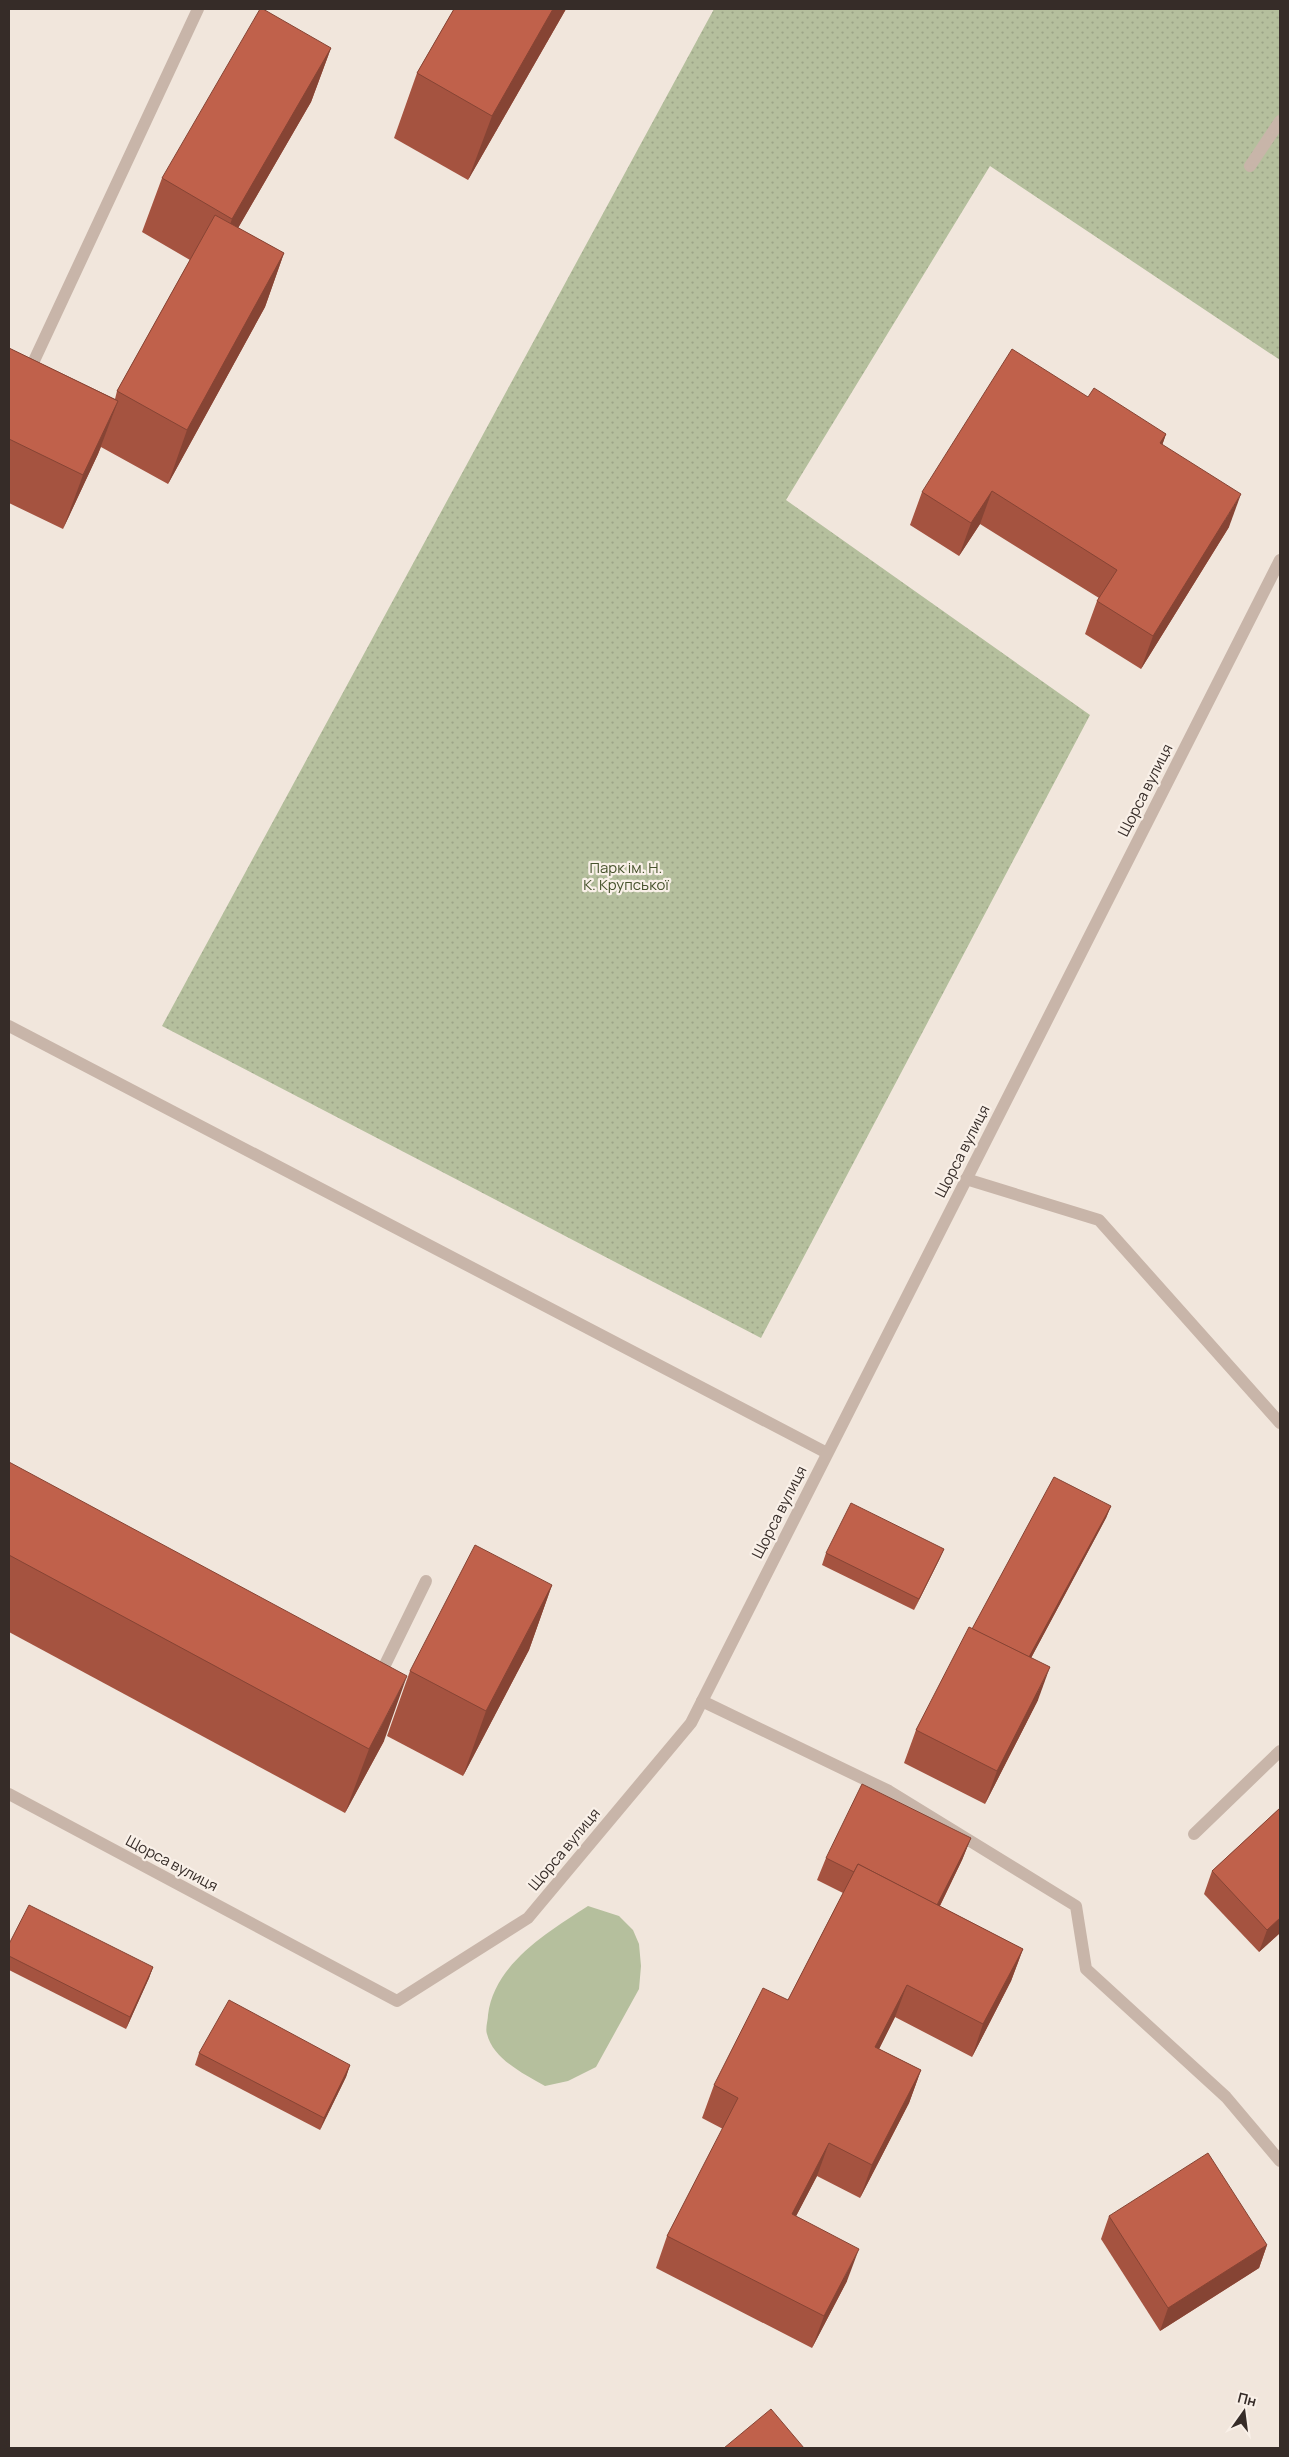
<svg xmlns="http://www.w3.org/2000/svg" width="1289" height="2457" font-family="Manrope,sans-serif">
  <defs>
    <pattern id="park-dots" width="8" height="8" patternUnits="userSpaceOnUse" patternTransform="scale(1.25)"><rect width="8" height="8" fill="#b5bf9d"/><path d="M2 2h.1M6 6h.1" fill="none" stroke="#9ca487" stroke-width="1.8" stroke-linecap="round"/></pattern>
  </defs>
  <rect width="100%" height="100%" fill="#f1e6dc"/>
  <path fill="#b5bf9d" d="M588 1906 619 1916 633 1930 639 1944 641 1966 639 1989 596 2067 568 2081 545 2086C524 2074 493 2059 487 2034 485 2029 488 2020 488 2015 494 1964 548 1932 588 1906Z"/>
  <path fill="url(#park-dots)" d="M714 9H1280V360L990 166 786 500 1090 715 761 1338 162 1026Z"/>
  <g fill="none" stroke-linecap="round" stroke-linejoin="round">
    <g stroke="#c8b5a9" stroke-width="12">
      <path d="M9 369 26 378 198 9"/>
      <path d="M966 1179 1099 1220 1280 1423"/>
      <path d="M375 1672 380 1675 426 1581"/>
      <path d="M702 1701 889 1791 1076 1906 1086 1969 1226 2097 1280 2161"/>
      <path d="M1194 1834 1280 1751"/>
    </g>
    <g stroke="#c8b5a9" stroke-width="12">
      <path d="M1250 166 1280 121"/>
      <path d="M9 1026 827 1453"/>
      <path d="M9 1794 397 2001 528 1918 691 1723 1280 560"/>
    </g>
  </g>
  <g fill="#a55340">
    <path d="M454 9H566L468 180 394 138 417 73Z"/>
    <path d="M331 48 311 102 238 228 284 253 265 307 168 484 101 447 98 454 63 529 9 503V348L115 399 117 391 190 260 142 232 162 178Z"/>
    <path d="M1088 397 1166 434 1162 445 1229 527 1141 669 1085 634 1097 601 1099 598 980 524 959 556 910 525 922 492Z"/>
    <path d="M9 1462 384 1741 345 1813 9 1632Z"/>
    <path d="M1111 1506 1106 1518 1031 1658 1038 1700 985 1804 904 1763 916 1730 972 1629Z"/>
    <path d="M944 1549 939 1560 914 1610 822 1565 826 1553Z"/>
    <path d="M552 1585 529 1650 463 1776 387 1736 410 1671Z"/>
    <path d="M1280 1808V1933L1259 1952 1204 1894 1212 1871Z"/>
    <path d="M971 1838 962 1860 940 1906 1023 1949 1011 1981 972 2057 895 2017 879 2049 921 2070 909 2103 860 2198 817 2176 796 2216 847 2281 812 2348 656 2268 667 2236 723 2129 702 2118 714 2085 788 2000 843 1893 817 1880 826 1858Z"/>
    <path d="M9 1944 153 1967 149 1978 126 2029 9 1970Z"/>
    <path d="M199 2053 350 2065 346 2077 320 2130 195 2065Z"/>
    <path d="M1109 2216 1267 2245 1259 2268 1160 2331 1101 2239Z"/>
  </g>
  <g fill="#864434">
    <path d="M553 9H566L468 180 492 116Z"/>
    <path d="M331 48 311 102 212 273 232 219Z"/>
    <path d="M284 253 265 307 168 484 187 430Z"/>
    <path d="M118 401 98 454 63 529 83 475Z"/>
    <path d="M1166 434 1155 466 1160 443Z"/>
    <path d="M992 491 980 524 959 556 971 523Z"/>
    <path d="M1241 494 1229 527 1141 669 1153 636Z"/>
    <path d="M1111 1506 1106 1518 1023 1673 1027 1661Z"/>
    <path d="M944 1549 939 1560 914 1610 919 1599Z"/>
    <path d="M552 1585 529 1650 463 1776 486 1711Z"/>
    <path d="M1050 1667 1038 1700 985 1804 997 1771Z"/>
    <path d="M407 1676 384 1741 345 1813 369 1749Z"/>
    <path d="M971 1838 962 1860 926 1934 934 1912Z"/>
    <path d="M1280 1918V1933L1259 1952 1267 1930Z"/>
    <path d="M1023 1949 1011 1981 972 2057 983 2024Z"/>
    <path d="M153 1967 149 1978 126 2029 130 2017Z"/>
    <path d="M907 1985 895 2017 864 2079 875 2047Z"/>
    <path d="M350 2065 346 2077 320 2130 324 2118Z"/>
    <path d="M921 2070 909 2103 860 2198 872 2165Z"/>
    <path d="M829 2143 817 2176 780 2247 792 2214Z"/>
    <path d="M1267 2245 1259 2268 1160 2331 1168 2308Z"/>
    <path d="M859 2249 847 2281 812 2348 824 2316Z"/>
  </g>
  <g fill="#c0614b" stroke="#864434">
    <path d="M260 9H263L331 48 232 219 162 178Z"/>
    <path d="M454 9H553L492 116 417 73Z"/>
    <path d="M215 215 284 253 187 430 117 391Z"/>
    <path d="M9 348 118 401 83 475 9 439Z"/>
    <path d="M1012 349 1088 397 1094 388 1166 434 1160 443 1241 494 1153 636 1097 601 1117 570 992 491 971 523 922 492Z"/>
    <path d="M9 1462 407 1676 369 1749 9 1555Z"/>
    <path d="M1054 1477 1111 1506 1029 1657 972 1629Z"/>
    <path d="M851 1503 944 1549 919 1599 826 1553Z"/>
    <path d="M475 1545 552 1585 486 1711 410 1671Z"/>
    <path d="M969 1627 1050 1667 997 1771 916 1730Z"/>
    <path d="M862 1784 971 1838 937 1905 858 1864 854 1872 826 1858Z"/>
    <path d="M1280 1808V1918L1267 1930 1212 1871Z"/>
    <path d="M858 1864 1023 1949 983 2024 907 1985 875 2047 921 2070 872 2165 829 2143 792 2214 859 2249 824 2316 667 2236 738 2098 714 2085 763 1988 788 2000Z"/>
    <path d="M29 1905 153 1967 130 2017 9 1956V1944Z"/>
    <path d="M229 2000 350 2065 324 2118 199 2053Z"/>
    <path d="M1208 2153 1267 2245 1168 2308 1109 2216Z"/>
    <path d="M771 2409 804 2448H724Z"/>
  </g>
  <g text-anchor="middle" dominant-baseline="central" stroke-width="4.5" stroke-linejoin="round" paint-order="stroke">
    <g font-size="15" fill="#362c28" stroke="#f9f0e8">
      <text transform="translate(1145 790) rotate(-63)">Щорса вулиця</text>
      <text transform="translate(962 1151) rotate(-63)">Щорса вулиця</text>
      <text transform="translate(779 1512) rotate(-63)">Щорса вулиця</text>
      <text transform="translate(564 1849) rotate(-50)">Щорса вулиця</text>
      <text transform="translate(172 1863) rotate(28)">Щорса вулиця</text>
    </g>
    <g font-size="15" fill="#47532d" stroke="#f9f0e8">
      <text x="626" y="867">Парк ім. Н.<tspan x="626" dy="17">К. Крупської</tspan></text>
    </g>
  </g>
  <rect width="1289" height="2457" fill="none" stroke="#362c28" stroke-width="20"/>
  <g transform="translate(1244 2412) rotate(14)" stroke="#f9f0e8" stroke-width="4" paint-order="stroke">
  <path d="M0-4L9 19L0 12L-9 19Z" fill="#362c28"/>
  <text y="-8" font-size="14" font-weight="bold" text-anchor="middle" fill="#362c28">Пн</text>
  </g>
</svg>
